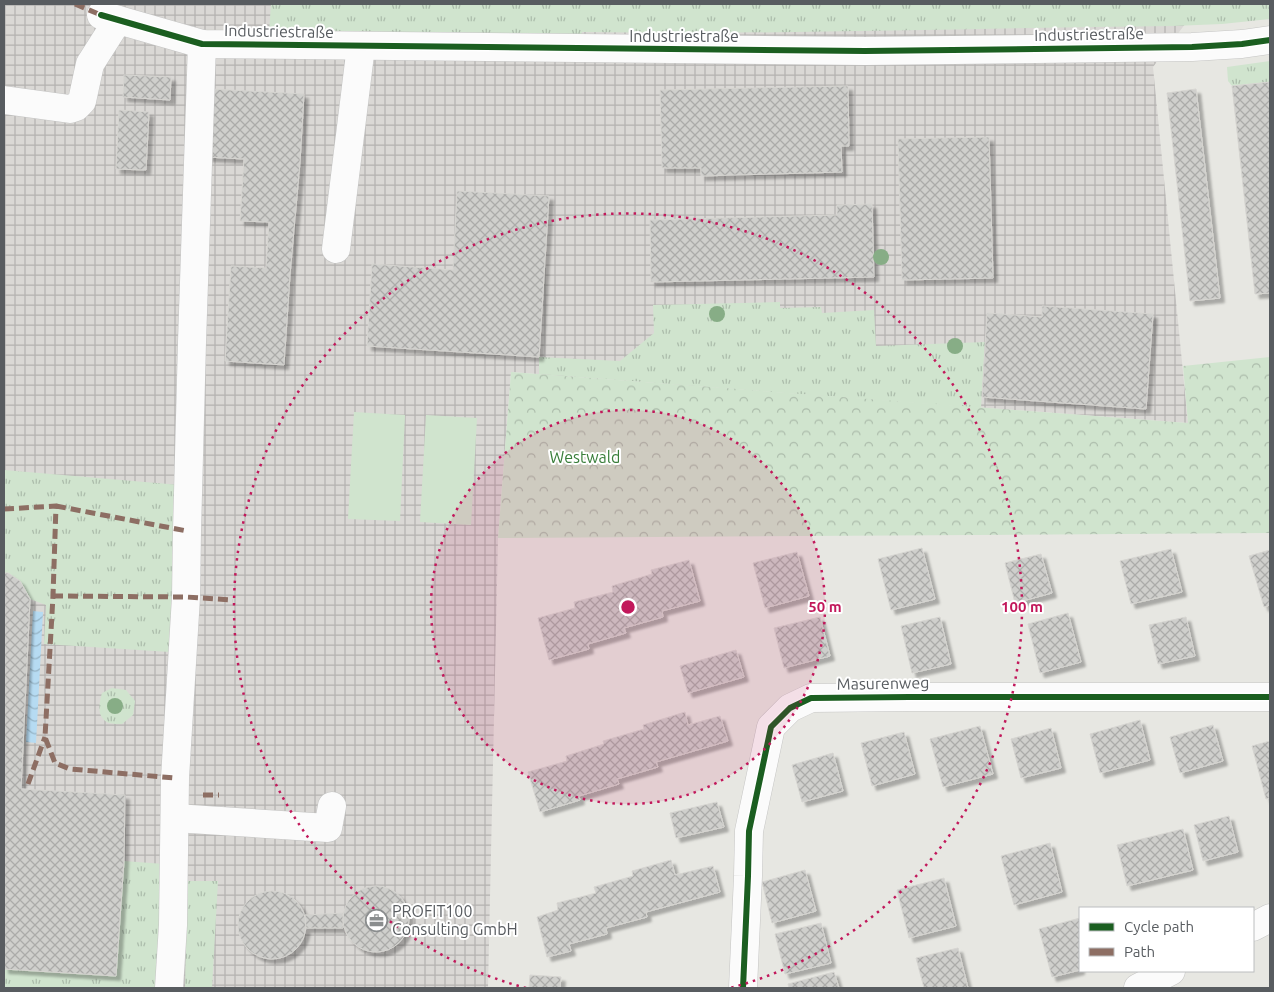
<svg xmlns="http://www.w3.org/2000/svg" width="1274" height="992" font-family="Ubuntu,sans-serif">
  <defs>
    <pattern id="industrial-grid" width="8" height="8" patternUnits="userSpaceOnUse" patternTransform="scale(1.25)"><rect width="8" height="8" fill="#dad8d5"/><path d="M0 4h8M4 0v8" fill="none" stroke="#b4b2b0"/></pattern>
    <pattern id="grass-tufts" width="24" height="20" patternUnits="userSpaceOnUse" patternTransform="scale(1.25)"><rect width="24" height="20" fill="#d0e4ce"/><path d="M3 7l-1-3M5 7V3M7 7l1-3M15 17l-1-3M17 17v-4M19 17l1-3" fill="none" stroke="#acbcab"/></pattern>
    <pattern id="forest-crowns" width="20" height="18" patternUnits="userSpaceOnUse" patternTransform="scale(1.25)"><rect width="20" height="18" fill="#d0e4ce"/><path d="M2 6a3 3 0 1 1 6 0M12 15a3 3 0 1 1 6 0" fill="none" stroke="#acbcab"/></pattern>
    <pattern id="water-waves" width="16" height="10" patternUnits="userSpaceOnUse" patternTransform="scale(1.25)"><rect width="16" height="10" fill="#b6dbf2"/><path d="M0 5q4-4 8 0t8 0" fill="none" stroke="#97b5c7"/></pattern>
    <pattern id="building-cross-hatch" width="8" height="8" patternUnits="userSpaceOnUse" patternTransform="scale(1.25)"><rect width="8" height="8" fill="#cfcfcc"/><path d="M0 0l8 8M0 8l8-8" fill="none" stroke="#ababa9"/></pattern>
    <filter id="shadow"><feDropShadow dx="4.5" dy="4.5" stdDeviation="1" flood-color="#0004"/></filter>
  </defs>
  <rect width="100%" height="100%" fill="#e7e7e2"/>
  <path fill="url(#industrial-grid)" d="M4 4H1200L1153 67 1188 423 511 372 498 538 488 988H4Z"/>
  <g fill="url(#grass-tufts)">
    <path d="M271 4H1270V19L1222 24 1173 26C976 28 779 35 582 32L581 37 269 32Z"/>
    <path d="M1270 61V82L1232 86 1228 81 1227 67Z"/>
    <path d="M780 302V308L821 307 822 313 874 310 876 346 985 342 981 408 539 374V357L620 361 654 333 653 305Z"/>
    <path d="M4 470 180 485 170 652 44 644 46 605 30 599 20 581 8 573H4Z"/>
    <path d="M112 688 126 690 135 701 133 715 122 724C118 724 113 724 109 723 96 718 99 703 102 693Z"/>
    <path d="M124 861 164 864 156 988H4V969L116 976Z"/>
    <path d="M187 881H218L212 988H185Z"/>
  </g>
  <path fill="url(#forest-crowns)" d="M1270 357V533L498 538 511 372 1188 423 1183 366Z"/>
  <g fill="#d0e4ce">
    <path d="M354 412 405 415 400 521 348 519Z"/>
    <path d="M426 415 477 418 471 525 420 522Z"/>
  </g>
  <path fill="url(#water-waves)" d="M33 611 43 612 36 743 26 742Z"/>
  <g fill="url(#building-cross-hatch)" stroke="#d6d5d1" filter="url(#shadow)">
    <path d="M124 75 171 77 170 100 123 97Z"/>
    <path d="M1270 82V293L1255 294 1232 86Z"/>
    <path d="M848 86 849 146H841L842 172 701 176V168H662L660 90Z"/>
    <path d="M211 89 304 94 300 162 290 275 284 365 225 361 231 266 266 268 269 222 240 221 244 159 207 157Z"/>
    <path d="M1196 89 1220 298 1190 301 1167 93Z"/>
    <path d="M119 110 149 112 146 170 116 169Z"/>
    <path d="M989 137 993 278 902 280 898 139Z"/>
    <path d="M457 191 549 196 539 357 367 346 372 264 453 270Z"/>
    <path d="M872 204 874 277 651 282 650 220 837 215V205Z"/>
    <path d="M1042 306 1153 314 1146 409 982 397 987 313 1042 317Z"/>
    <path d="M922 548 935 599 891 610 878 559Z"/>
    <path d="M1171 549 1182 592 1131 604 1120 561Z"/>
    <path d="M1270 550V605L1264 607 1249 556Z"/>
    <path d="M797 552 809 596 765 608 753 563Z"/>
    <path d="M1041 554 1052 593 1015 603 1005 563Z"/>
    <path d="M689 560 700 601 662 611 663 617 624 628 626 633 588 644 589 649 549 660 538 618 575 608 574 602 613 592 612 586 652 574 651 570Z"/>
    <path d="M4 573H8L20 581 30 599 21 789 125 795 124 861 116 976 4 969Z"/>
    <path d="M1068 613 1081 662 1040 673 1028 624Z"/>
    <path d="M820 617 830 656 784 668 774 628Z"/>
    <path d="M940 617 951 664 912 673 901 626Z"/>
    <path d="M1186 617 1195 656 1158 664 1149 625Z"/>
    <path d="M736 650 744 677 688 693 680 666Z"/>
    <path d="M685 712 688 725 720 716 728 741 656 762 658 767 617 779 619 784 579 796 580 800 540 812 528 772 567 761 566 756 604 744 603 741 644 729 643 725Z"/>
    <path d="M1140 720 1150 760 1100 773 1090 734Z"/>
    <path d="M1213 725 1223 761 1180 773 1170 737Z"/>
    <path d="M980 726 993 774 943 787 930 739Z"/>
    <path d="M1051 728 1061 768 1021 778 1011 739Z"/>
    <path d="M904 732 915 774 872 786 861 743Z"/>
    <path d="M1270 741V798L1266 799 1252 746Z"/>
    <path d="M833 753 843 791 802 802 792 765Z"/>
    <path d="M717 802 724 827 676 838 670 813Z"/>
    <path d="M1229 816 1238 852 1203 861 1194 825Z"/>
    <path d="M1183 829 1193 870 1127 886 1117 845Z"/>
    <path d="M1050 843 1062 892 1014 905 1001 856Z"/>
    <path d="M671 860 675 875 713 866 720 892 646 912 647 917 606 928 607 934 569 944 571 951 547 957 537 917 558 910 557 903 596 893 594 887 633 876 632 871Z"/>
    <path d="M805 870 816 911 772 923 762 882Z"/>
    <path d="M944 878 956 926 909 938 897 890Z"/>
    <circle cx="376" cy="919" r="33"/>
    <circle cx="272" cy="925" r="34"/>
    <path d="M343 913V928H306L305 915Z"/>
    <path d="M1080 918V970L1052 977 1039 929Z"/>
    <path d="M821 923 831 963 785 974 775 934Z"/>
    <path d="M958 948 968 988H924L916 958Z"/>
    <path d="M834 972 839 988H789L788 984Z"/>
    <path d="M530 975 561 977 560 988H529Z"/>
  </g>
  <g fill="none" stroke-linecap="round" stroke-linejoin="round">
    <defs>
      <g id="minor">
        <path d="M101 15 202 44 865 51 1192 47 1242 44 1270 40"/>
        <path d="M4 100 70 109 76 107 82 101 90 64 118 20"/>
        <path d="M336 249 361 46"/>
        <path d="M175 818 328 828 332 806"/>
        <path d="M1253 927 1270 918"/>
        <path d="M169 988 173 925 175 778 186 597 187 531 192 342 202 44"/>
        <path d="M743 988 748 876 749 831 771 727 790 708 811 698 909 697H1270"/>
        <path d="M1138 988 1171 971"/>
      </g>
    </defs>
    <use href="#minor" stroke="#c5c5c4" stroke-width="29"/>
    <use href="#minor" stroke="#fbfbfb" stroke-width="28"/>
    <g stroke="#8d6e63" stroke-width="5" stroke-dasharray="10 5" stroke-linecap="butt">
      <path d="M75 4 101 15"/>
      <path d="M56 506 187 531"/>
      <path d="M4 509 56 506 53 596 45 737 55 763 70 769 175 778"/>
      <path d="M53 596 186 597 233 600"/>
      <path d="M28 784 45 737"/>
      <path d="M203 795H219"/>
    </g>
    <defs>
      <g id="cycleway">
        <path d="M101 15 202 44 865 51 1192 47 1242 44 1270 40"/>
        <path d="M743 988 748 876 749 831 771 727 790 708 811 698 909 697H1270"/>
      </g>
    </defs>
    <use href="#cycleway" stroke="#fff" stroke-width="9"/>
    <use href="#cycleway" stroke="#1b5e20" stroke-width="6"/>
  </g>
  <g fill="#87ad86">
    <circle cx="881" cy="257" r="8"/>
    <circle cx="717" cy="314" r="8"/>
    <circle cx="955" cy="346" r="8"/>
    <circle cx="115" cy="706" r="8"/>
  </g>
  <circle cx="628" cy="607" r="197" fill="#c2185b" fill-opacity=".12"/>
  <g fill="none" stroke="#c2185b" stroke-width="2.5" stroke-dasharray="2.5 5">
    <circle cx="628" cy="607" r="197"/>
    <path d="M526 988A394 394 0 1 1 730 988"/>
  </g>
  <defs>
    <symbol id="office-ring" viewBox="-11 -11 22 22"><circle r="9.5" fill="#fff" stroke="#8a8d8e" stroke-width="1.5"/><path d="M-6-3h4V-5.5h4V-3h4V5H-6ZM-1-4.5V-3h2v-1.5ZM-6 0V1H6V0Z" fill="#8a8d8e"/></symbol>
  </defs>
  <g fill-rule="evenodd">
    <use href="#office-ring" x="364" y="908" width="25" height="25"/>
  </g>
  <g text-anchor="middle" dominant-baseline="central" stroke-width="4" stroke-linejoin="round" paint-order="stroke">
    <g font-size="16" fill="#585c60" stroke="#fff">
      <text transform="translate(279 31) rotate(1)">Industriestraße</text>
      <text transform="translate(1089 34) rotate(-1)">Industriestraße</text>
      <text x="684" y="36">Industriestraße</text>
      <text transform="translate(883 683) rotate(-1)">Masurenweg</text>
    </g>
    <g font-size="16" fill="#397e3a" stroke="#fff">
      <text x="585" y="457">Westwald</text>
    </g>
    <g font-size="16" fill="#585c60" stroke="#fff" text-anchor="start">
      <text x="392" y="911">PROFIT100<tspan x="392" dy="18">Consulting GmbH</tspan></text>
    </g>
  </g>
  <circle cx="628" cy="607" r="8" fill="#c2185b" stroke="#fff" stroke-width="2.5"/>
  <g font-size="15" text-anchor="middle" font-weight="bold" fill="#c2185b" stroke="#fff" stroke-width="4" stroke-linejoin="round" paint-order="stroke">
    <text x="825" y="612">50 m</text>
    <text x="1022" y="612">100 m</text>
  </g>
  <rect width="1274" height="992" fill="none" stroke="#585c60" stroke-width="10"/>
  <rect x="1079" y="907" width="175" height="65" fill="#ffffff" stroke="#bcbebf"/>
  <rect x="1089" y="923" width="25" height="8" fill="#1b5e20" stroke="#bcbebf"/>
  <text x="1124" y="932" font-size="15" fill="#585c60">Cycle path</text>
  <rect x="1089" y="948" width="25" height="8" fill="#8d6e63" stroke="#bcbebf"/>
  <text x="1124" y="957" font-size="15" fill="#585c60">Path</text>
</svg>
